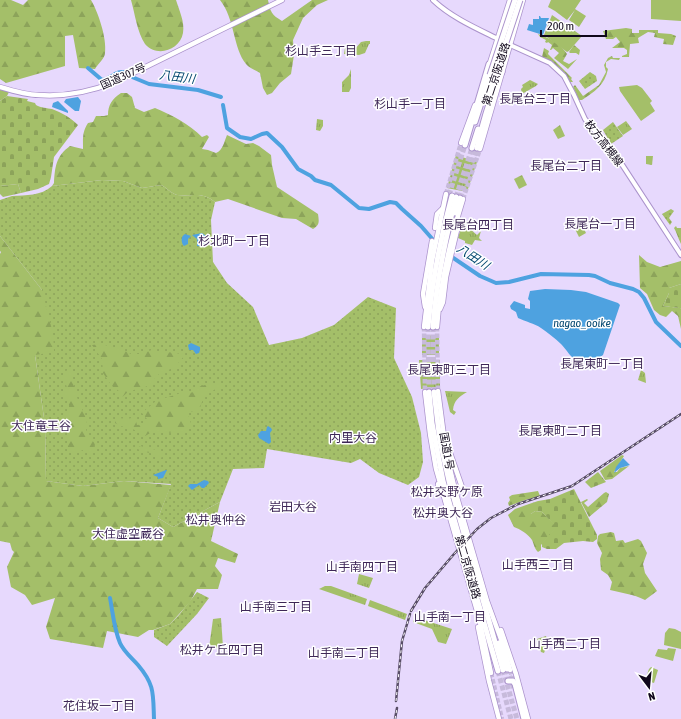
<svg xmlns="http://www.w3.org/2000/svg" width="681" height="719" font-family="'Asap Condensed','Noto Sans JP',sans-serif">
  <defs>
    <pattern id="grass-dots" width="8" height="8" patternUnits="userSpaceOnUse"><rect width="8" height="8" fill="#a4bf69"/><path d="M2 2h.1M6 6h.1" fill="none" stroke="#8ca35a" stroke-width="1.8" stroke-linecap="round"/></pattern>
    <pattern id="forest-firs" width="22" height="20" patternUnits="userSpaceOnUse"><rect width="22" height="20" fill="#a4bf69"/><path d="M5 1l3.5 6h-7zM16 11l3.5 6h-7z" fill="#8ca35a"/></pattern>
    <pattern id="cemetery-stones" width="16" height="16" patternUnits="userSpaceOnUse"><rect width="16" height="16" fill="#a4bf69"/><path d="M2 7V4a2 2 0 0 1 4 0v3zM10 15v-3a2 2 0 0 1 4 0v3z" fill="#8ca35a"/></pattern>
    <pattern id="park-tufts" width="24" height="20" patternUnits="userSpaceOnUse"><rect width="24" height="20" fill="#a4bf69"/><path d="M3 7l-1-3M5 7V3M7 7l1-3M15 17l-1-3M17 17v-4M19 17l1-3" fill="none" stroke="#8ca35a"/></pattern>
  </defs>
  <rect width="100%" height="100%" fill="#e7d9fd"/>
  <g fill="url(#grass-dots)">
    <path d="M590 72 596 76 597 81 585 89 579 81Z"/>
    <path d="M613 122 623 136 611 144 603 130Z"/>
    <path d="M102 180 123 181 142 188 161 185C166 187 172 194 177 195 193 197 201 191 215 202L211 220 213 262 227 283 253 307 269 345 302 338 334 325 368 297 396 308 394 358 412 397 421 433 423 462 419 477 408 485 379 473 360 459 351 463 267 449 264 468 233 469 220 502 173 527 158 518 171 484 124 481 83 486 46 481 45 425 35 355 42 290 0 236V200C4 199 8 197 12 196 26 195 41 196 52 186Z"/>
    <path d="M671 209 674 211 669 218 672 222 670 225 662 214Z"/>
    <path d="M197 592 209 598 197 614 167 646 154 637V630L170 624 179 615Z"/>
  </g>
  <g fill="url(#forest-firs)">
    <path d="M0 0H11L23 5 28 0H91C98 12 107 38 105 53 105 58 98 64 95 69L79 68 73 35 65 36V66L6 83 0 79Z"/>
    <path d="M131 0H176C179 10 185 22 183 33 180 50 157 58 145 44 137 32 135 14 131 0Z"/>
    <path d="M220 0H268C270 12 272 15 282 21L312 0H328L317 5 303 18 293 40 294 55 291 74 280 83 272 93 267 95 263 88 260 73C255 70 249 68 246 64 233 48 235 19 220 0Z"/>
    <path d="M626 28 632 29V33H639V30H658V33L671 34 676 36 673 45 663 44 664 39 654 37 655 33 648 32 638 38 639 43 630 44 629 57H622V56L627 54V50L624 48H612L620 42 616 37 613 39H606L603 31Z"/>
    <path d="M538 34C548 37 562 45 567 54L563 61 569 64 577 59 568 69 554 58 559 53 553 48 551 50H550L552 45 548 42 547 43 545 42 546 40 540 37Z"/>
    <path d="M574 45 580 50 579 55 576 53H570L569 52Z"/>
    <path d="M544 48 549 51 548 54 572 78 571 79 573 82H569C564 70 554 62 542 57Z"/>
    <path d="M612 56 613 58H620L619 60 611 59 606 62V67L608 69C605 85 594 92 582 100H579L573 87 575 85 583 96 599 85 606 72 604 65 608 58Z"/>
    <path d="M0 89 9 92 7 96 0 101Z"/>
    <path d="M121 93H127L132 97 135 108 144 112 155 108C172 115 189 124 202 137L207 135 209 137 202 149 208 150 216 153C223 150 224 142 227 135L246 144 253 143 259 146 271 155 272 165 277 187 318 214C319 221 320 225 313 229L296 219 282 218 228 199 215 202C201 191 193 197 177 195 172 194 166 187 161 185L142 188 123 181 102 180 52 186 54 183C55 167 56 156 70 146L83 149C83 139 82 132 88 123L93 122 96 116H104L108 115C108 105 112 99 121 93Z"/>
    <path d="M18 184 21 193 3 197 0 194V186Z"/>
    <path d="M676 226 677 228H681V244C678 238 677 233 674 228Z"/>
    <path d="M0 236 42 290 53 334 54 352 35 355 45 425 46 481 83 486 124 481 171 485 158 518 173 527 220 502 211 541 238 554 235 563 218 558 215 566 222 575 218 589H197L190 602 170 624 153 630H149L138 637 107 631 103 648 50 639 46 627 55 598 32 605 25 595 11 587 7 567 14 552 12 550 10 543 0 541V254L1 252 0 251Z"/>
    <path d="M639 255 647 262 660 267 681 261V284L669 288V293L663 306 680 308 681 309V329L678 316 672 311 666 317 660 315 654 310 647 294 640 288Z"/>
    <path d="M101 344 112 347 119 348 131 354H140L152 350 160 353 167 352 182 354 184 356 175 367 159 374 149 385 143 388 129 391 119 400V391L112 386 103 373 102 359 92 345Z"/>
    <path d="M70 370 74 384V391L87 420 86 429 88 436 93 441 95 444 91 452 88 453 83 450 75 453 69 450C66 443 68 440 69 434 69 428 67 422 65 417L69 410V405L64 395 67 388 64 376 65 371Z"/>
    <path d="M212 383H222V385C217 388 205 395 203 400 201 403 201 406 199 410L188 413 191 424 185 432C175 432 164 434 154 431L145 436 131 428 120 426 115 423V421L117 418 128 419 135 417 137 425 148 424 147 419 142 413 156 401 184 392 189 393 194 392 198 387Z"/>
    <path d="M140 446 147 448 157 450 163 457 158 458 154 454 141 451 138 449Z"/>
    <path d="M622 455 624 456 614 472H617L620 468 629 466 612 479 605 480 600 471Z"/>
    <path d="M538 491 540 496 525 500 509 506 508 503 510 500 509 497 512 495Z"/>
    <path d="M606 492 609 494 607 502 589 517 581 502 587 499 588 500 584 503 588 507 604 493Z"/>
    <path d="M529 504 531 514 535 511 542 512 557 527 541 545V550L538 552C534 548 534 544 532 540 528 534 520 529 514 527L508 515 515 509Z"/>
    <path d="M611 532 614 533 616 541 623 540 625 543 638 539 641 541 647 553 643 564 645 573 657 591 645 600C633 594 622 593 610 590L612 582 608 575 601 570 600 559 602 553 597 543 598 536 600 534Z"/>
  </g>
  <g fill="url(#cemetery-stones)">
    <path d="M7 96 28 99 27 101 35 103 36 105C41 108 47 108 52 109 62 113 70 117 78 125L54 157 51 177 49 184 38 189 21 193 18 184 0 186V101Z"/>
    <path d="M681 284V309L679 308 663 306 669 293V288Z"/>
    <path d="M598 472 606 482 591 488 585 482Z"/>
    <path d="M574 489 597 535V539L593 542 583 541 564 543 556 549H547L542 547V543L556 527 542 512 535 511 531 514 529 513V504L538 501 550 499Z"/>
  </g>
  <g fill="url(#park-tufts)">
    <path d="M366 41H370V44H369L365 53 359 55 344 54 345 48 355 49 361 42Z"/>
    <path d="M351 69V88L349 92H342V82L349 75Z"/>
    <path d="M530 80 538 84 536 86 522 94 521 89 523 87 522 85Z"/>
    <path d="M317 119 323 120V126L320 131 316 130Z"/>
    <path d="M626 121 632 129 623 135 617 127Z"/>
    <path d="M560 125 565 136 558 139 553 130Z"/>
    <path d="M456 155 477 162 467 192 447 188Z"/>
    <path d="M646 156H653L652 165 646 164Z"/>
    <path d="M522 175 527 185 519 189 514 179Z"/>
    <path d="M581 223 586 233 579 237 574 227Z"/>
    <path d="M460 225 469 228 477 235 481 231 479 238 482 241 475 240 472 245 465 243V241L458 238 461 228Z"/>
    <path d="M439 335V355H422V336Z"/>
    <path d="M419 360H440V387L421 389Z"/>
    <path d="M641 370 645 373 646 383 638 380Z"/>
    <path d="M445 391 467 392C459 397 454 400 453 410L456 412 454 415 450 412Z"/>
    <path d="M359 574 373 578 369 588 357 584Z"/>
    <path d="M325 586H331L367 599 365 605 319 589Z"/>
    <path d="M370 600 407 614 405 620 368 606Z"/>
    <path d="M415 617 452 629 446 644 438 642 432 629 413 622Z"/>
    <path d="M221 618 223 647 209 648 213 619Z"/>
    <path d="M546 636 548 643 544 653 541 652 537 639Z"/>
    <path d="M651 667 658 670 654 683 645 680 649 669Z"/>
  </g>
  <g fill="#a4bf69">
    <path d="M551 0H581L575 9 586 16 579 27 569 20 575 10 567 20 555 11 548 7Z"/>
    <path d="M651 0H681V21L651 19Z"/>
    <path d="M552 15 582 36 569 51 567 52 544 35Z"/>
    <path d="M637 85 642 88 652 101 650 103 655 111 641 121 620 91 619 87Z"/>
    <path d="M669 628 675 629 681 632V649L664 645 665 633Z"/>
    <path d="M668 648 676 649 673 661 655 656 658 649 667 650Z"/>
  </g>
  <g fill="#4ea2e0">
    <path d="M539 16H540L541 18H549L543 35 527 30 529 24 533 25V19H539Z"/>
    <path d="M78 97 81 101 79 111H75L64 102 66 99Z"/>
    <path d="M58 101 68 111V113L52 107 53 103Z"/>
    <path d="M202 233 211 239 208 240V243L205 247 197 246V239L192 235Z"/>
    <path d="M185 234 191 236 188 239V244L184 246 183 245C181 241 181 236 185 234Z"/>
    <path d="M545 289 571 290 586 292 618 303 620 305 603 355 597 359H594L591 362C572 363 572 356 561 344 555 338 548 333 541 328 534 323 526 322 518 318L516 312 511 309 510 306 514 301 525 305V308L530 309V301L528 299 530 291Z"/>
    <path d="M191 343 200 347V350L199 353 196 354 193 350H189L188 345Z"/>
    <path d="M268 426 271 428 272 430 270 433 271 442 269 444 259 438 258 435 261 431H266L267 427Z"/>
    <path d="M623 458 630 465 620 468 614 473 616 467Z"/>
    <path d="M166 470H167L163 478 158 479V477L153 475Z"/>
    <path d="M204 480 208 481 209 483 204 488H202L199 485 192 490 188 486 190 484H197Z"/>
  </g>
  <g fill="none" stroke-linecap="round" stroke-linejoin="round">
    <g stroke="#4ea2e0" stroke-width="4">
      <path d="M88 68 102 80C111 79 117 69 126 73"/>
      <path d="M132 77 149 84 198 90 221 97"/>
      <path d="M223 105 227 128 240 137 251 139 262 134 267 133 282 147 298 169 311 176 315 180 331 185 359 208 369 209 390 202 396 203 402 209 421 226 435 242"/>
      <path d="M449 255 480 276 496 283 509 282 541 274 589 275 595 276 610 283 633 289 639 292 644 298 656 322 681 346"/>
      <path d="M110 598C113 614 114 629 120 643 124 652 132 658 138 665 155 685 153 694 154 719"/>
    </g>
    <g stroke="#c7badb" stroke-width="4.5" stroke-dasharray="4.5 2" stroke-linecap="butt">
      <path d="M446 194 461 143"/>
      <path d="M463 199 480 149"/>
      <path d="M424 327 425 392"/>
      <path d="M437 327 438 391"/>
      <path d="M510 670 514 683"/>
      <path d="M491 673 502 719"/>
    </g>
    <g stroke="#c7badb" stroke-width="5" stroke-dasharray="5 2.5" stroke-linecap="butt">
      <path d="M449 195 465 145"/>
      <path d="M456 197 472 148"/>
      <path d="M460 198 477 148"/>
      <path d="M428 327 429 392"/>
      <path d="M433 327 434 392"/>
      <path d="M507 669 514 689"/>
      <path d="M503 670 517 719"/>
      <path d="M498 671 511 719"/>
    </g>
    <defs>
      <g id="primary">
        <path d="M433 0C452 18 478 29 500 40"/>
        <path d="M508 44 550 63 564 76 574 95 585 119 621 163 681 255"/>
      </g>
      <g id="trunk">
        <path d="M489 66 510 0"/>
        <path d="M0 87C13 91 26 95 39 95 65 97 92 91 115 82L282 0"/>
        <path d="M461 143 475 105"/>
        <path d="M480 149 523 0"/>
        <path d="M435 228 437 214 442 209"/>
        <path d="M425 307 423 294 432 241"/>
        <path d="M440 309 443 302 446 277 457 230 455 223"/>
        <path d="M424 327 432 261 446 194"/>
        <path d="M437 327C440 283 450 241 463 199"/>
        <path d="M438 391 446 452 456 494 487 601 502 642 510 670"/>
        <path d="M425 392 430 434 436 469 479 618 491 673"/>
        <path d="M448 447 462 487"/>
        <path d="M438 484 439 494"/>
        <path d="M478 627 489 681 499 719"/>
        <path d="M501 630 516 674 528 719"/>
      </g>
      <g id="motorway">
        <path d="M488 98 495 76"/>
        <path d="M475 122 490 75"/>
        <path d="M465 145 489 64"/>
        <path d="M472 148 478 129"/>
        <path d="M477 148C483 122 490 95 502 72"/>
        <path d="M455 213 460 198"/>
        <path d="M428 327C432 282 440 239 452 196"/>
        <path d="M433 327C436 283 445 240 456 197"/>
        <path d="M429 392 432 423 443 481 498 671"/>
        <path d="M434 392 440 441 449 481 503 670"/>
        <path d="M499 643 507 669"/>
        <path d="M508 681H513L515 684 524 719"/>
      </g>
    </defs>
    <use href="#primary" stroke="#ab93cc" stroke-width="6"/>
    <use href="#trunk" stroke="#ab93cc" stroke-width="6"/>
    <use href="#motorway" stroke="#ab93cc" stroke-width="7"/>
    <use href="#primary" stroke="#fff" stroke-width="4"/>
    <use href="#trunk" stroke="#fff" stroke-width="4.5"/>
    <use href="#motorway" stroke="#fff" stroke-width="5"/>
    <defs>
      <g id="rail">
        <path d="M411 611 425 588 454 554 477 529 491 518 518 504 572 486 681 414"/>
        <path d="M396 701 402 641 410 614"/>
        <path d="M395 719 397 708"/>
      </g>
    </defs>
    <use href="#rail" stroke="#584d66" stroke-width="2.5"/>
    <use href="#rail" stroke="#fff" stroke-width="1" stroke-dasharray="3" stroke-linecap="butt"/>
    <defs>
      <g id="motorway-bridge">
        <path d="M490 75 515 0"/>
        <path d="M495 76 520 0"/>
      </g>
    </defs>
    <use href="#motorway-bridge" stroke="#ab93cc" stroke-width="7" stroke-linecap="butt"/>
    <use href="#motorway-bridge" stroke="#fff" stroke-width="5"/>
  </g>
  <g text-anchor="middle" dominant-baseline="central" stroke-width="3" stroke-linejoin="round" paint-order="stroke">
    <g font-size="11" fill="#10071b" stroke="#fff">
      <text transform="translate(496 74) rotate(-72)">第二京阪道路</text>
      <text transform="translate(123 76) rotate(-24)">国道307号</text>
      <text transform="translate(604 143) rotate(52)">枚方高槻線</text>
      <text transform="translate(447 451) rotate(80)">国道1号</text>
      <text transform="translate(468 567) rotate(74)">第二京阪道路</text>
    </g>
    <g font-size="12" fill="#3e2757" stroke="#fff">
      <text x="321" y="51">杉山手三丁目</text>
      <text x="535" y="99">長尾台三丁目</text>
      <text x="410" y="104">杉山手一丁目</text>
      <text x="566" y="166">長尾台二丁目</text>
      <text x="600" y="224">長尾台一丁目</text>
      <text x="478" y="225">長尾台四丁目</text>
      <text x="234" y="241">杉北町一丁目</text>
      <text x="602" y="364">長尾東町一丁目</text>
      <text x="449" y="370">長尾東町三丁目</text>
      <text x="41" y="426">大住竜王谷</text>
      <text x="560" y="431">長尾東町二丁目</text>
      <text x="353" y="438">内里大谷</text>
      <text x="447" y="492">松井交野ケ原</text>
      <text x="293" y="507">岩田大谷</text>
      <text x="443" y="513">松井奥大谷</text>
      <text x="216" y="520">松井奥仲谷</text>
      <text x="128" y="534">大住虚空蔵谷</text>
      <text x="538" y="565">山手西三丁目</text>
      <text x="362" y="567">山手南四丁目</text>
      <text x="276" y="607">山手南三丁目</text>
      <text x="450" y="617">山手南一丁目</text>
      <text x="565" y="644">山手西二丁目</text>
      <text x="222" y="650">松井ケ丘四丁目</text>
      <text x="344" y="653">山手南二丁目</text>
      <text x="99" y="706">花住坂一丁目</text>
    </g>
    <g font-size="12" font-style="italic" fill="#054871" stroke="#fff">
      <text transform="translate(177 77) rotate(7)">八田川</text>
      <text transform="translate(473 257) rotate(33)">八田川</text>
      <text x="582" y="323">nagao_ooike</text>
    </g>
  </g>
  <g transform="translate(649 687) rotate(164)" stroke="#ffffff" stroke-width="3" paint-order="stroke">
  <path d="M0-3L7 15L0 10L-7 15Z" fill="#10071b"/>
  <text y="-6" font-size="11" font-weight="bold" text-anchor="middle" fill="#10071b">N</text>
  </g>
  <path d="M541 30v6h65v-6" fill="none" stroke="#10071b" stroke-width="2"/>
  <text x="547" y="30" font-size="12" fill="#10071b" stroke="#ffffff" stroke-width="3" paint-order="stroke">200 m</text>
</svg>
